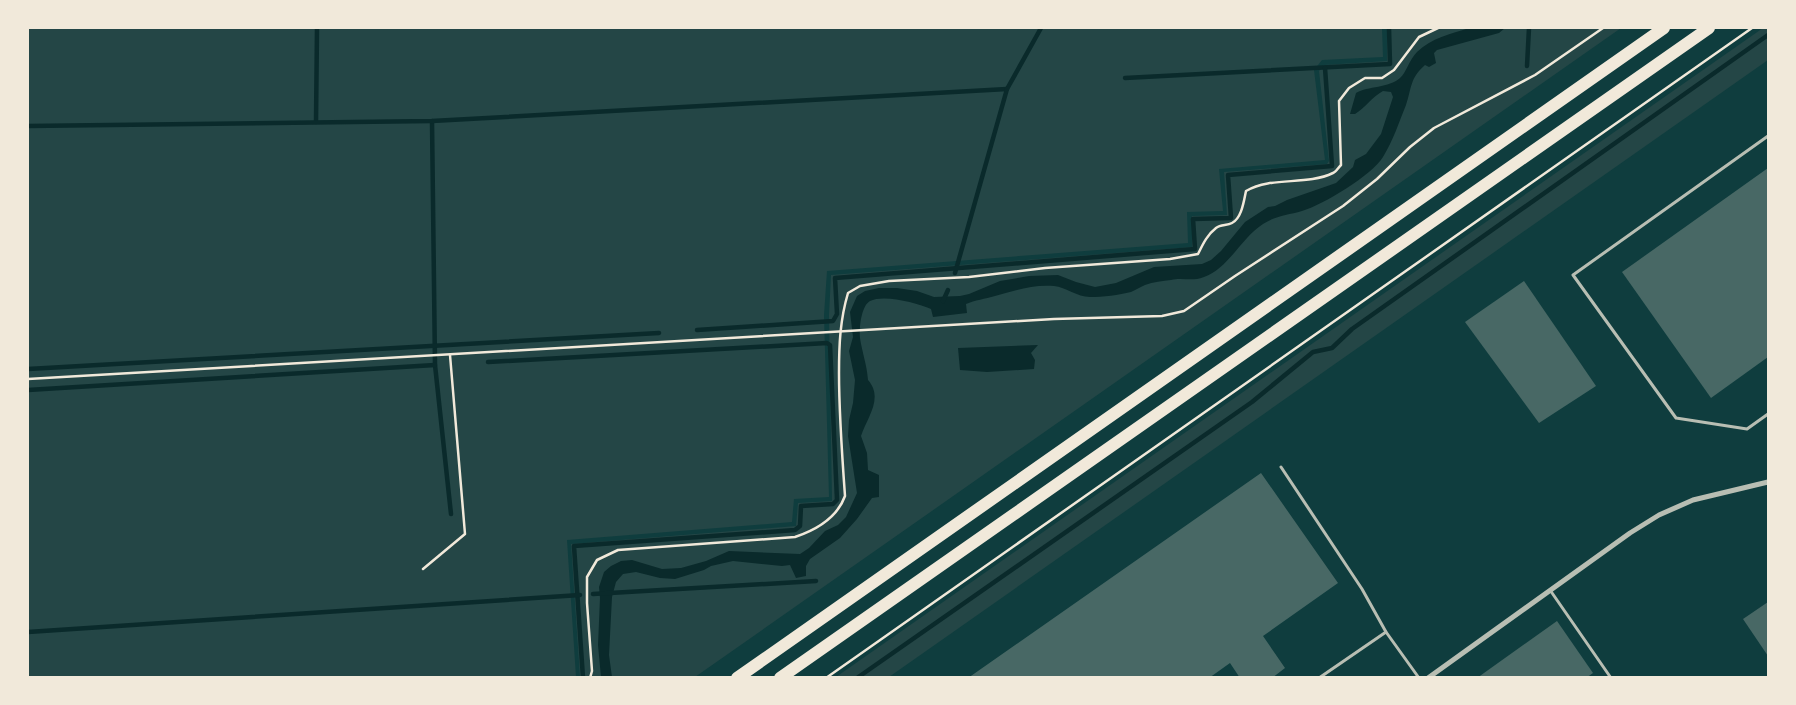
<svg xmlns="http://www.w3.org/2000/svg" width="1796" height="705" font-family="Mulish,sans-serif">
  <rect width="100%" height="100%" fill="#0f3d3e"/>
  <g fill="#244646">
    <path d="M28 28H1382L1383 57 1322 60 1314 70 1325 160 1219 169 1223 211 1187 212 1188 243 827 271 824 315 829 497 794 499 792 522 567 540 576 677 28 678Z"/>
    <path d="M1387 28H1621L695 677H580L571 544 796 526 798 503 832 501 829 315 831 275 1192 247V216L1227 215 1224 172 1327 164 1329 161 1319 71 1324 65 1387 61Z"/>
    <path d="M1763 28H1768V60L889 677H836Z"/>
  </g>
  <g fill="#0a2a2b">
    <path d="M1469 28H1505L1499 33 1437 50 1434 53 1436 63 1429 67 1425 65C1410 78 1412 87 1406 105 1399 122 1393 141 1383 157 1372 175 1323 205 1302 211 1288 215 1275 216 1263 224 1241 238 1229 268 1204 277 1191 282 1183 277 1171 280 1163 281 1153 282 1145 285 1140 287 1136 290 1131 292 1119 295 1103 297 1090 297 1077 297 1066 287 1054 286 1033 284 1015 291 995 296 985 299 975 300 966 304L967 313 933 317 931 309C917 303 884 294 870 301 861 306 859 329 860 338 862 352 867 365 868 380 884 398 867 418 861 436L867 453 868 470 879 475V497L872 498 857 519 840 538 810 559 806 566V576L796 578 790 565 782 566 733 561 711 566 704 570 675 579 660 578 636 572 623 574 616 582 612 597 609 655 612 677H601L598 645 600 598 599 587 604 572 611 566 621 561 632 560 662 569 681 568 706 561 729 551 800 554 809 548 825 531 838 525 846 517 857 493 848 436 849 420 853 403 855 380 849 351 853 337 850 312 857 296 865 291 879 288H897L917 291 934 297 960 296 969 294 1000 281 1029 276 1058 275 1076 282 1095 287 1116 283 1154 267 1202 264 1211 260 1221 251 1245 222 1268 207 1275 206 1287 200 1336 183 1353 167 1355 160 1366 154 1381 134 1393 97 1391 92 1383 91C1372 97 1365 108 1355 114H1350L1356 93C1368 86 1389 88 1400 78 1406 73 1409 60 1417 52 1431 38 1451 34 1469 28Z"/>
    <path d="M1038 345 1031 353 1035 360 1034 369 987 372 960 370 958 348Z"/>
  </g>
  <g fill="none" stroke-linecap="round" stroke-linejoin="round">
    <g stroke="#0a2a2b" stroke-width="4.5">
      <path d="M1527 66 1529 28"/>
      <path d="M1125 78 1390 64 1389 28"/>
      <path d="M432 121 435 365 451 514"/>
      <path d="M316 122 317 28"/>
      <path d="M28 126 432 121 1007 89"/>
      <path d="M955 273 1007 89 1041 28"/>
      <path d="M943 301 948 290"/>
      <path d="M697 330 833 321 837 314 835 278 1195 249 1193 219 1231 218 1228 175 1332 166 1325 68"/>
      <path d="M488 362 827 343 830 345 837 500 833 504 801 506 800 526 795 530 574 546 583 678"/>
      <path d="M28 369 659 333"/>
      <path d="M28 390 435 365"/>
      <path d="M593 594 816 581"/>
      <path d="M28 632 580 595"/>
      <path d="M857 678 1252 402 1313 352 1332 348 1352 329 1768 35"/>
    </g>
  </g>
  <g fill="#486865">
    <path d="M1768 168V357L1711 398 1622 272Z"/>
    <path d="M1524 281 1596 386 1539 423 1465 322Z"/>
    <path d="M1261 473 1338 583 1263 636 1285 668 1272 678H1240L1230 663 1209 678H968Z"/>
    <path d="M1768 602V656L1743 619Z"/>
    <path d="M1557 621 1593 673 1586 678H1477Z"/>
  </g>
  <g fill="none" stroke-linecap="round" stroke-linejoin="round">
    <g stroke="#f1e9da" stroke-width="2.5">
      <path d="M28 379 1054 319 1162 316 1184 311 1235 276 1343 206 1377 179 1410 147 1434 128 1535 75 1603 28"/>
      <path d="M423 569 465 534 450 355"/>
      <path d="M590 678 592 671 587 603V577L597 560 618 550 795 537C816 530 837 518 845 496 842 455 839 414 839 373 839 345 840 320 848 293L860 286 889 281 969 277 1045 268 1170 259 1198 254C1203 244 1207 235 1216 228 1221 224 1227 226 1232 223 1242 218 1244 200 1246 191 1272 176 1306 186 1333 173 1336 172 1338 168 1341 165L1339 101 1349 88 1365 78H1382L1394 70 1419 37 1438 28"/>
      <path d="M826 678 1752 28"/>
    </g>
    <g stroke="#b8beb3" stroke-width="3">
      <path d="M1768 136 1573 275 1676 418 1747 429 1768 414"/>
      <path d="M1281 467 1362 589 1386 632 1419 678"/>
      <path d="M1550 590 1611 678"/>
      <path d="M1319 678 1386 632"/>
    </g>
    <path stroke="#b8beb3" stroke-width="5" d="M1428 678 1630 533 1659 515 1693 500 1768 482"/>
    <g stroke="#f1e9da" stroke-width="12">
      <path d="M737 678 1664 28"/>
      <path d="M780 678 1709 28"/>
    </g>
  </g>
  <rect width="1796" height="705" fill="none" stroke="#f1e9da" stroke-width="58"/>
</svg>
